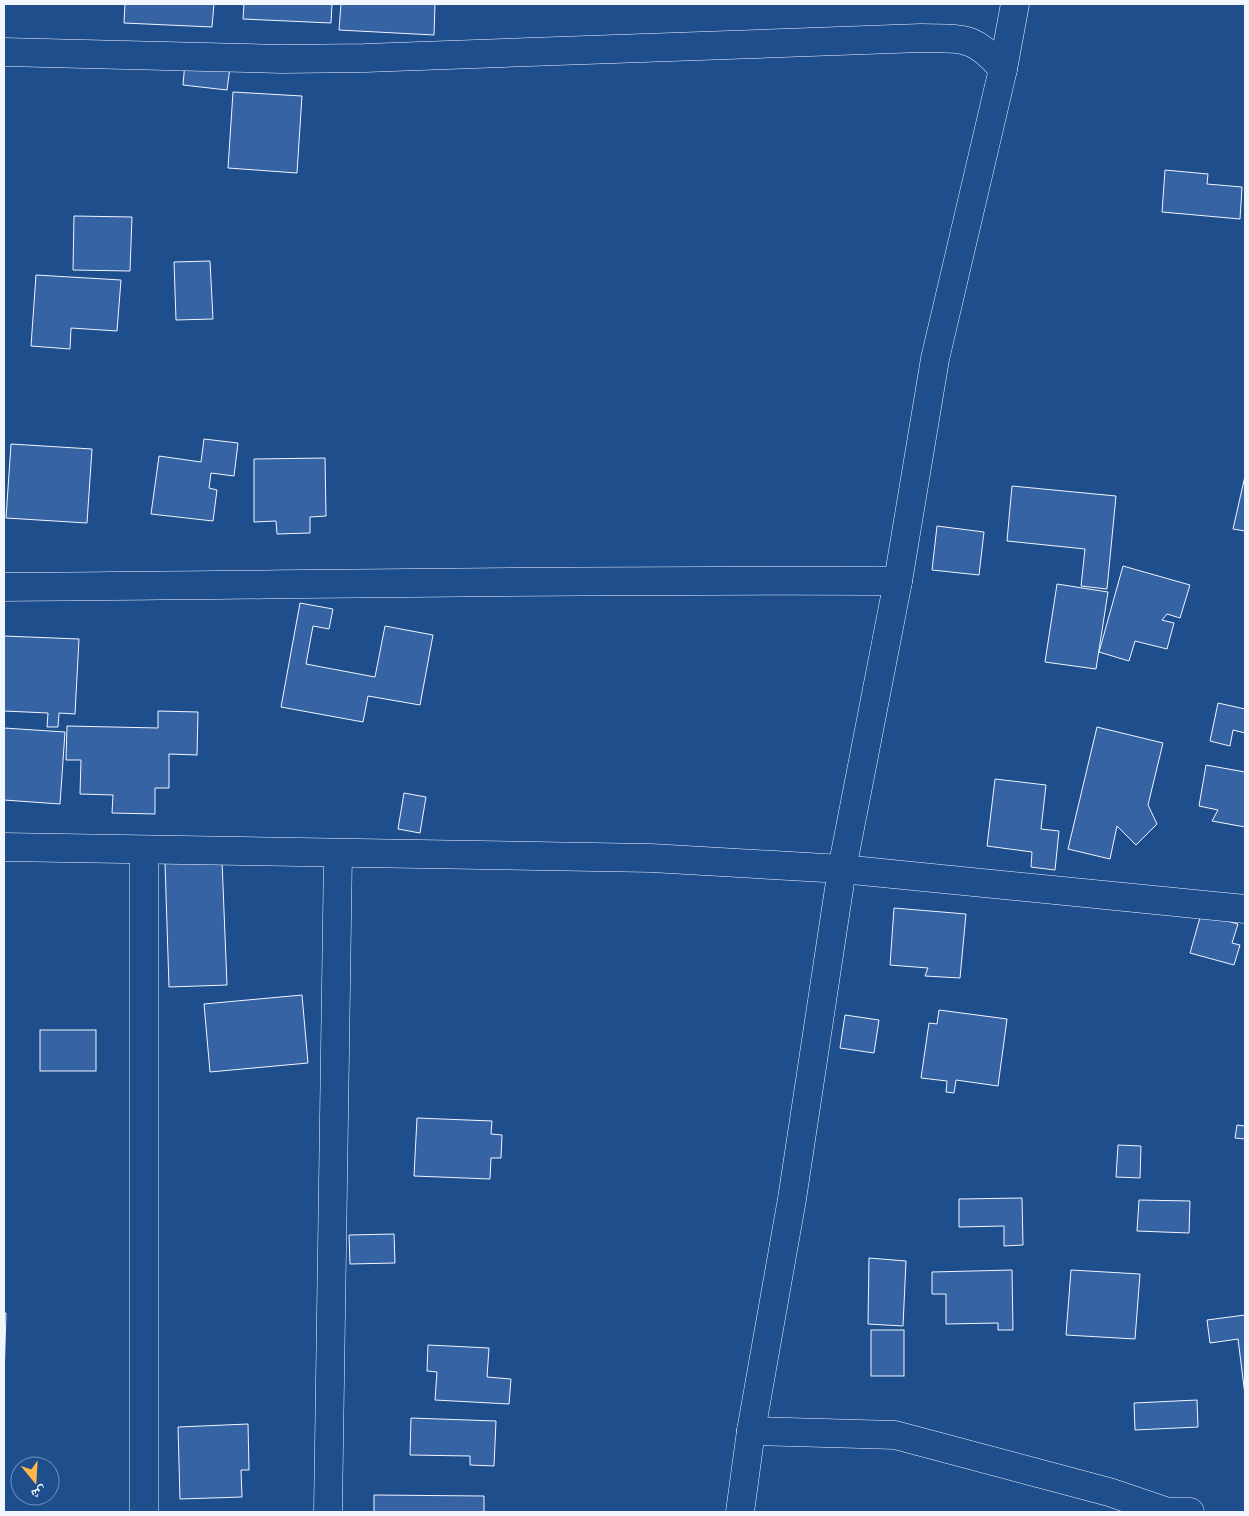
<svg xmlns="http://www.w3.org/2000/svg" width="1249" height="1516" font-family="Inter,'Noto Naskh Arabic',sans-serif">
  <rect width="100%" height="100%" fill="#1f4e8c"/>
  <g fill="#3563a3" stroke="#f2f6ff">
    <path d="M125 4H214L212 27 124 23Z"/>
    <path d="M244 4H332L331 23 243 19Z"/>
    <path d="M341 4H435L434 35 339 30Z"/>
    <path d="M185 62 230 67 227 90 183 85Z"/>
    <path d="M233 92 302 96 297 173 228 168Z"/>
    <path d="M1165 170 1208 174 1207 184 1242 187 1240 219 1162 212Z"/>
    <path d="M74 216 132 217 130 271 73 270Z"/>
    <path d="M210 261 213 319 176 320 174 262Z"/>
    <path d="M36 275 121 280 117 331 71 328 70 349 31 346Z"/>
    <path d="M204 439 238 443 234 476 211 473 209 488 217 490 213 521 151 514 159 456 201 462Z"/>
    <path d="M11 444 92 449 87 523 6 518Z"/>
    <path d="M325 458 326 516 310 517V533L277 534 276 521 254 522V459Z"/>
    <path d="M1245 476V531L1233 529Z"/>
    <path d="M1012 486 1116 496 1107 589 1081 586 1085 549 1007 541Z"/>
    <path d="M937 526 984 532 979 575 932 570Z"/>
    <path d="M1123 566 1190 585 1180 618 1167 614 1162 620 1174 623 1167 649 1135 641 1129 661 1099 652Z"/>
    <path d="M1057 584 1108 592 1096 669 1045 662Z"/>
    <path d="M300 603 333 609 329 629 313 626 306 664 375 677 385 626 433 635 420 705 368 696 363 722 281 707Z"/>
    <path d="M4 636 79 639 75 714 59 713 58 727H47L48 713 4 711Z"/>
    <path d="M1218 703 1245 709V733L1233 730 1230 746 1210 741Z"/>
    <path d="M158 711 198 712 197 755 169 754V788H155V814L112 813 113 795 80 794 81 760H66L67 726 158 728Z"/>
    <path d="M1097 727 1163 743 1148 805 1157 824 1136 845 1117 826 1110 859 1068 849Z"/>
    <path d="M4 728 65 732 60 804 4 800Z"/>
    <path d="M1206 765 1245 772V827L1212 821 1218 810 1199 806Z"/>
    <path d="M995 779 1046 785 1041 829 1059 831 1055 870 1031 867 1032 852 987 846Z"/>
    <path d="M404 793 426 797 420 833 398 829Z"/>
    <path d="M222 861 227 985 169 987 165 863Z"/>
    <path d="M894 908 966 914 960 978 925 976 928 968 890 965Z"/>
    <path d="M1201 914 1238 924 1232 943 1240 945 1234 965 1190 953Z"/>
    <path d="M302 995 308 1063 210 1072 204 1004Z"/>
    <path d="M939 1010 1007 1019 998 1086 956 1080 954 1093 946 1092 947 1081 921 1078 929 1023 937 1024Z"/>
    <path d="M845 1015 879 1020 874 1053 840 1048Z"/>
    <rect x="40" y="1030" width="56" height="41"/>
    <path d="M417 1118 492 1121 491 1134 502 1135 501 1158H491L490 1179 414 1176Z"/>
    <path d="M1237 1125 1245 1126V1139L1235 1138Z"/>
    <path d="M1118 1145 1141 1146 1140 1178 1116 1177Z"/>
    <path d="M1022 1198 1023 1245 1004 1246V1226L959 1227V1199Z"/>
    <path d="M1139 1200 1190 1201 1189 1233 1137 1231Z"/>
    <path d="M394 1234 395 1263 350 1264 349 1235Z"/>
    <path d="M869 1258 906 1261 903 1326 868 1324Z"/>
    <path d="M1012 1270 1013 1330H998V1323L946 1324V1294H932V1272Z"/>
    <path d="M1071 1270 1140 1274 1135 1339 1066 1335Z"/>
    <path d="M4 1313H6L4 1378Z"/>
    <path d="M1245 1315V1395L1238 1339 1210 1343 1207 1320Z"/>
    <rect x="871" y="1330" width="33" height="46"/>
    <path d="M428 1345 489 1348 487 1377 511 1379 509 1404 435 1400 437 1372 427 1371Z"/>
    <path d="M1197 1400 1198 1427 1135 1430 1134 1403Z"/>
    <path d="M411 1418 496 1421 494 1466 470 1465V1456L410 1455Z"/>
    <path d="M248 1424 249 1470H241L242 1497 180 1499 178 1427Z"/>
    <path d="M374 1495 484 1496V1512H374Z"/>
  </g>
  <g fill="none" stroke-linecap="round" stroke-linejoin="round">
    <defs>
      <g id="minor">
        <path d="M4 52 282 59 365 58 921 38C964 39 973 35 1003 69"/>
        <path d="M4 587C302 585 600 579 898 581"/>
        <path d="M4 847 651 858 842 869 1245 909"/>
        <path d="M144 850V1512"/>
        <path d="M751 1431 895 1435 1109 1492 1168 1512H1190"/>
        <path d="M328 1512 338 854"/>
        <path d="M740 1512 751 1431 792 1199 842 869 898 581 935 359 1003 69 1015 4"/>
      </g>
    </defs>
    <use href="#minor" stroke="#f2f6ff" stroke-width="29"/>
    <use href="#minor" stroke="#1f4e8c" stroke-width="28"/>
  </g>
  <rect width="1249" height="1516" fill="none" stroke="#f2f6ff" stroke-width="10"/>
  <g transform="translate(35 1481) rotate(162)"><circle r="24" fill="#1f4e8c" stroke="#7391ba"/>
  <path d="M0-4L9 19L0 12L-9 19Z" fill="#ffb74d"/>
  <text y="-8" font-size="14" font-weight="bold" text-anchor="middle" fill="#f2f6ff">ش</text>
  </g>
</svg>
